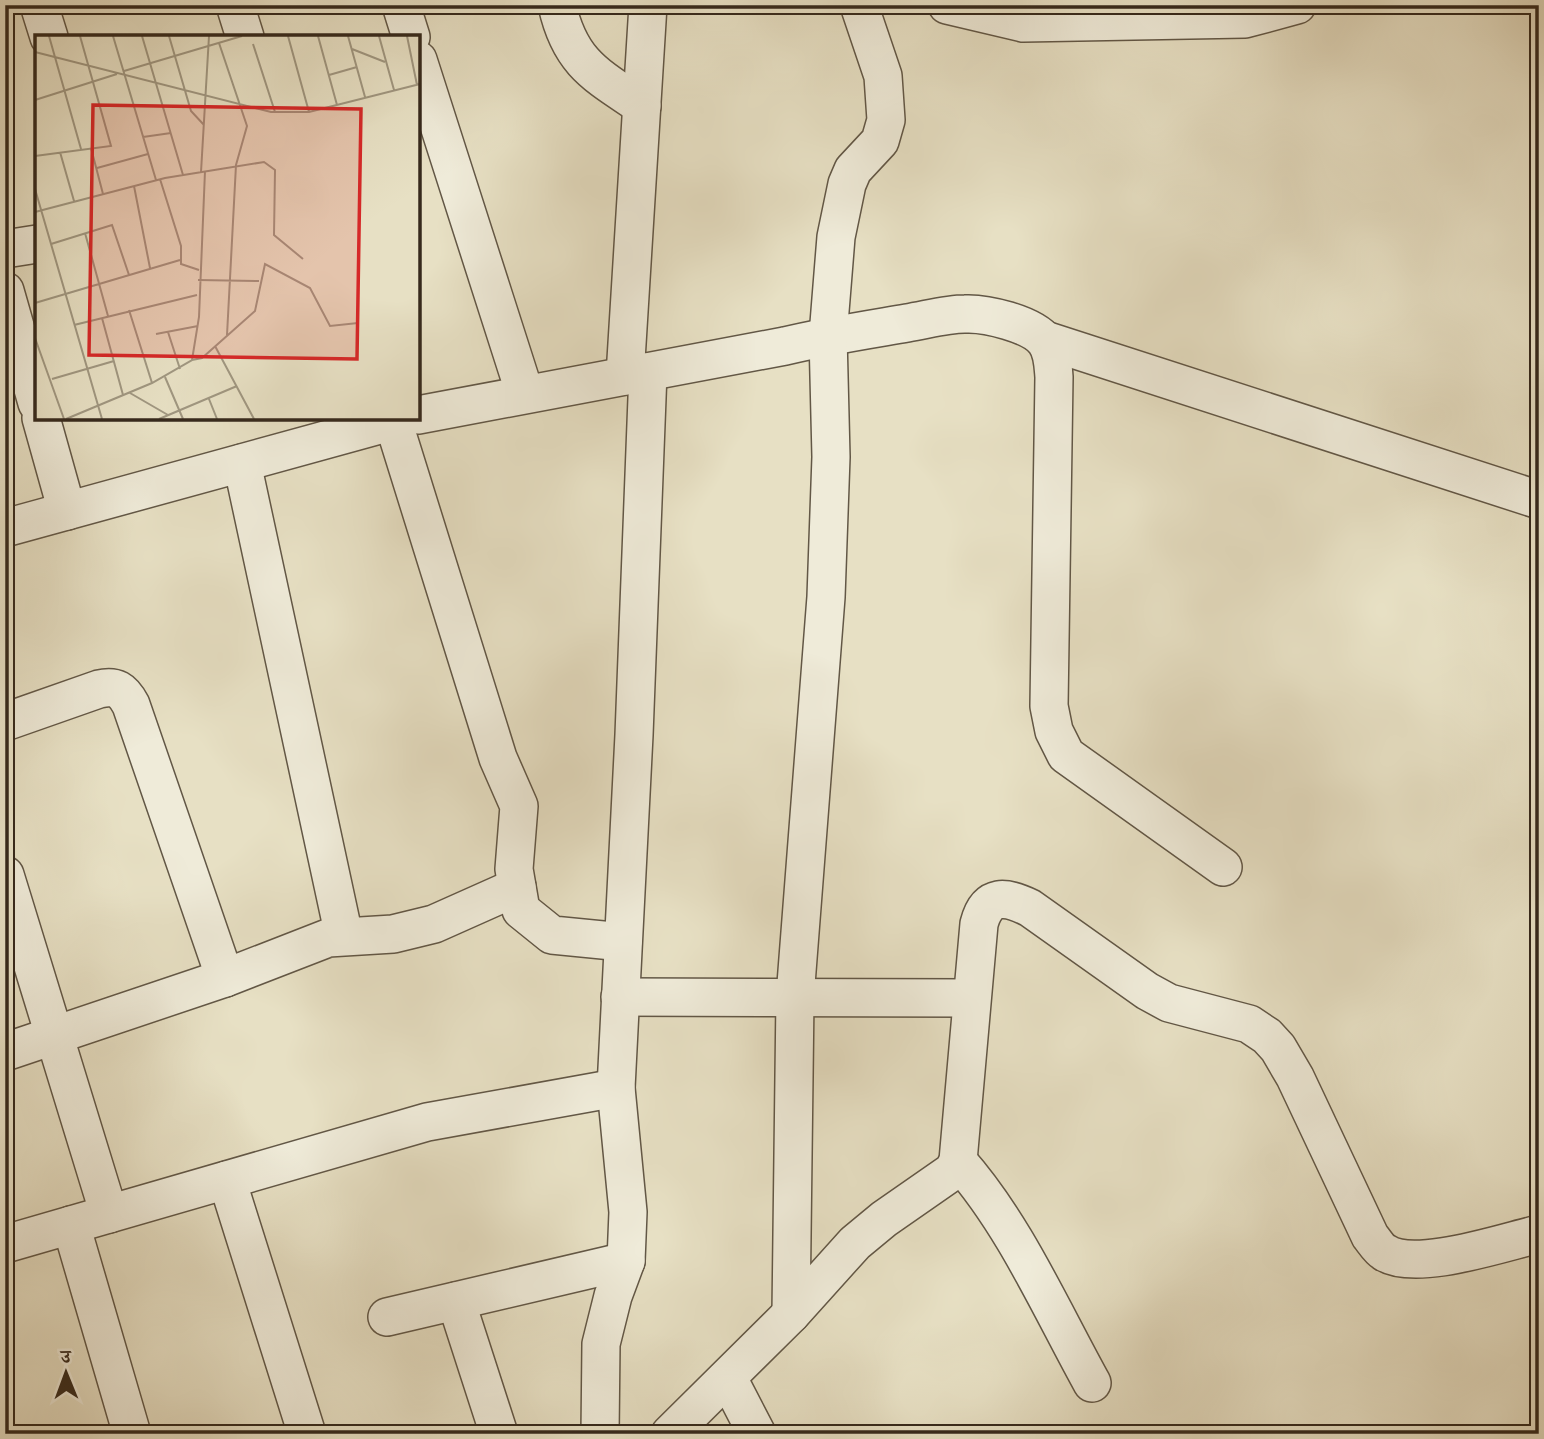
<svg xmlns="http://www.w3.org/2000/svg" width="1544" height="1439" font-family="'IM FELL French Canon','Noto Serif Devanagari',serif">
  <rect width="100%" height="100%" fill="#e7e0c4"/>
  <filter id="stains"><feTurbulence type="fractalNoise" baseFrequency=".00286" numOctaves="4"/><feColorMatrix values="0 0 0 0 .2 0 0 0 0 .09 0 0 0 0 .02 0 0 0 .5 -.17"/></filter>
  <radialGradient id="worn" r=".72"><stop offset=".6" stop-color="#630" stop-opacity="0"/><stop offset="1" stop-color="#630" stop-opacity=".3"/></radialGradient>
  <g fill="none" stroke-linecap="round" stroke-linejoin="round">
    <defs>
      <g id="minor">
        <path d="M39 5 49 37"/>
        <path d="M235 5 245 37"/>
        <path d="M401 5 411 37"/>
        <path d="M557 5C570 63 596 75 642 106"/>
        <path d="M947 5 1023 23 1245 19 1297 5"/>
        <path d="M418 60 525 394"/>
        <path d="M5 249 37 244"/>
        <path d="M5 291 37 403"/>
        <path d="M1045 340 1539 500"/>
        <path d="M625 376 648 5"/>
        <path d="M418 415 785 346C826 336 866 330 907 323 926 320 946 314 965 314 986 313 1032 324 1045 341 1053 351 1053 365 1054 377L1049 706 1054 731 1066 755 1223 867"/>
        <path d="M41 418 67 511"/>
        <path d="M393 421 498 758 519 806 514 869 521 910 552 935 623 942"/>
        <path d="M242 463 344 936"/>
        <path d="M5 528 405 418"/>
        <path d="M5 722 99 689C116 685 123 690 131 705L225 978"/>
        <path d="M5 875 109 1214"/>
        <path d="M620 997 971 998"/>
        <path d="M5 1052 225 978 328 938 393 934 434 924 517 887"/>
        <path d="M958 1161C1014 1224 1051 1309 1092 1383"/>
        <path d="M227 1180 307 1434"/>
        <path d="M71 1225 132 1434"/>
        <path d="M5 1244 427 1122 616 1088"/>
        <path d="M456 1301 499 1434"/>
        <path d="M791 1314 795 997 826 597 831 457 828 336 836 237 847 184 853 170 880 141 886 120 883 76 859 5"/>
        <path d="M387 1317 626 1261"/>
        <path d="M728 1378 757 1434"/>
        <path d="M600 1434 601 1344 613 1296 626 1261 628 1212 616 1088 634 735 648 372"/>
        <path d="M670 1434 791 1314 855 1243 884 1219 953 1171 958 1161 979 924C987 893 1006 896 1030 908L1147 991 1169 1003 1249 1024 1267 1036 1278 1048 1295 1077 1370 1236C1374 1241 1379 1249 1384 1252 1414 1273 1504 1242 1539 1234"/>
      </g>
    </defs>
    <use href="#minor" stroke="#625746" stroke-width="40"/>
    <use href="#minor" stroke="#efebd9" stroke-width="37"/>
  </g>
  <g transform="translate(35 35)">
    <rect width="385" height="385" fill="#e7e0c4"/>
    <path fill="none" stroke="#a09781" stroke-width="2" d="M14 1 46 114M78 1 121 145M107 1 148 140M134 1 156 76 169 90M253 1 274 77M283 1 302 70M313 1 330 62M344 1 359 55M372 1 382 50M184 8 212 91 201 130 192 300M218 9 240 77M317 14 350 27M0 17 236 77H274L385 49M89 36 207 1M294 40 322 32M0 65 82 39M108 102 136 98M56 113 68 159M25 117 39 166M0 121 76 111 45 1M62 133 113 119M166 137 174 1M125 144 146 211V229L164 235M99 151 115 233M0 154 67 384M0 177 130 143 229 127 240 135 239 200 268 224M50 198 73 281M16 209 77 190 94 240M163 245 224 246M0 268 145 225M94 275 117 348M67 283 88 360M39 290 162 260M133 297 145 334M121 299 163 291M0 303 29 384M180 311 219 384M157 325 167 323 220 276 230 229 275 253 295 291 323 288M130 342 148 384M17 344 79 326M95 358 133 380M174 364 182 384M31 384 117 348 157 325 164 282 170 136M124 384 202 351"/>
    <path fill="#d62828" fill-opacity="0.15" stroke="#d62828" stroke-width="3.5" d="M58 70 326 74 322 324 54 320Z"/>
    <rect width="385" height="385" fill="none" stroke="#36291c" stroke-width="3.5"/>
  </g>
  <rect width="1544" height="1439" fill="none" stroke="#e7e0c4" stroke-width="28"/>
  <rect x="7" y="7" width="1530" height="1425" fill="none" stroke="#36291c" stroke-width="3.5"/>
  <rect x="14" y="14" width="1516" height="1411" fill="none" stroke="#36291c" stroke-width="2"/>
  <g transform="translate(66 1373) rotate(359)" stroke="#efebd9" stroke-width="5" paint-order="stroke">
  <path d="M0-5L12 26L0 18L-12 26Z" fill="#36291c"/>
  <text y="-10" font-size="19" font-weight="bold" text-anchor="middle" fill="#36291c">उ</text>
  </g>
  <rect width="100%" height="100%" filter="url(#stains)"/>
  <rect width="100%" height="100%" fill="url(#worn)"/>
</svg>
